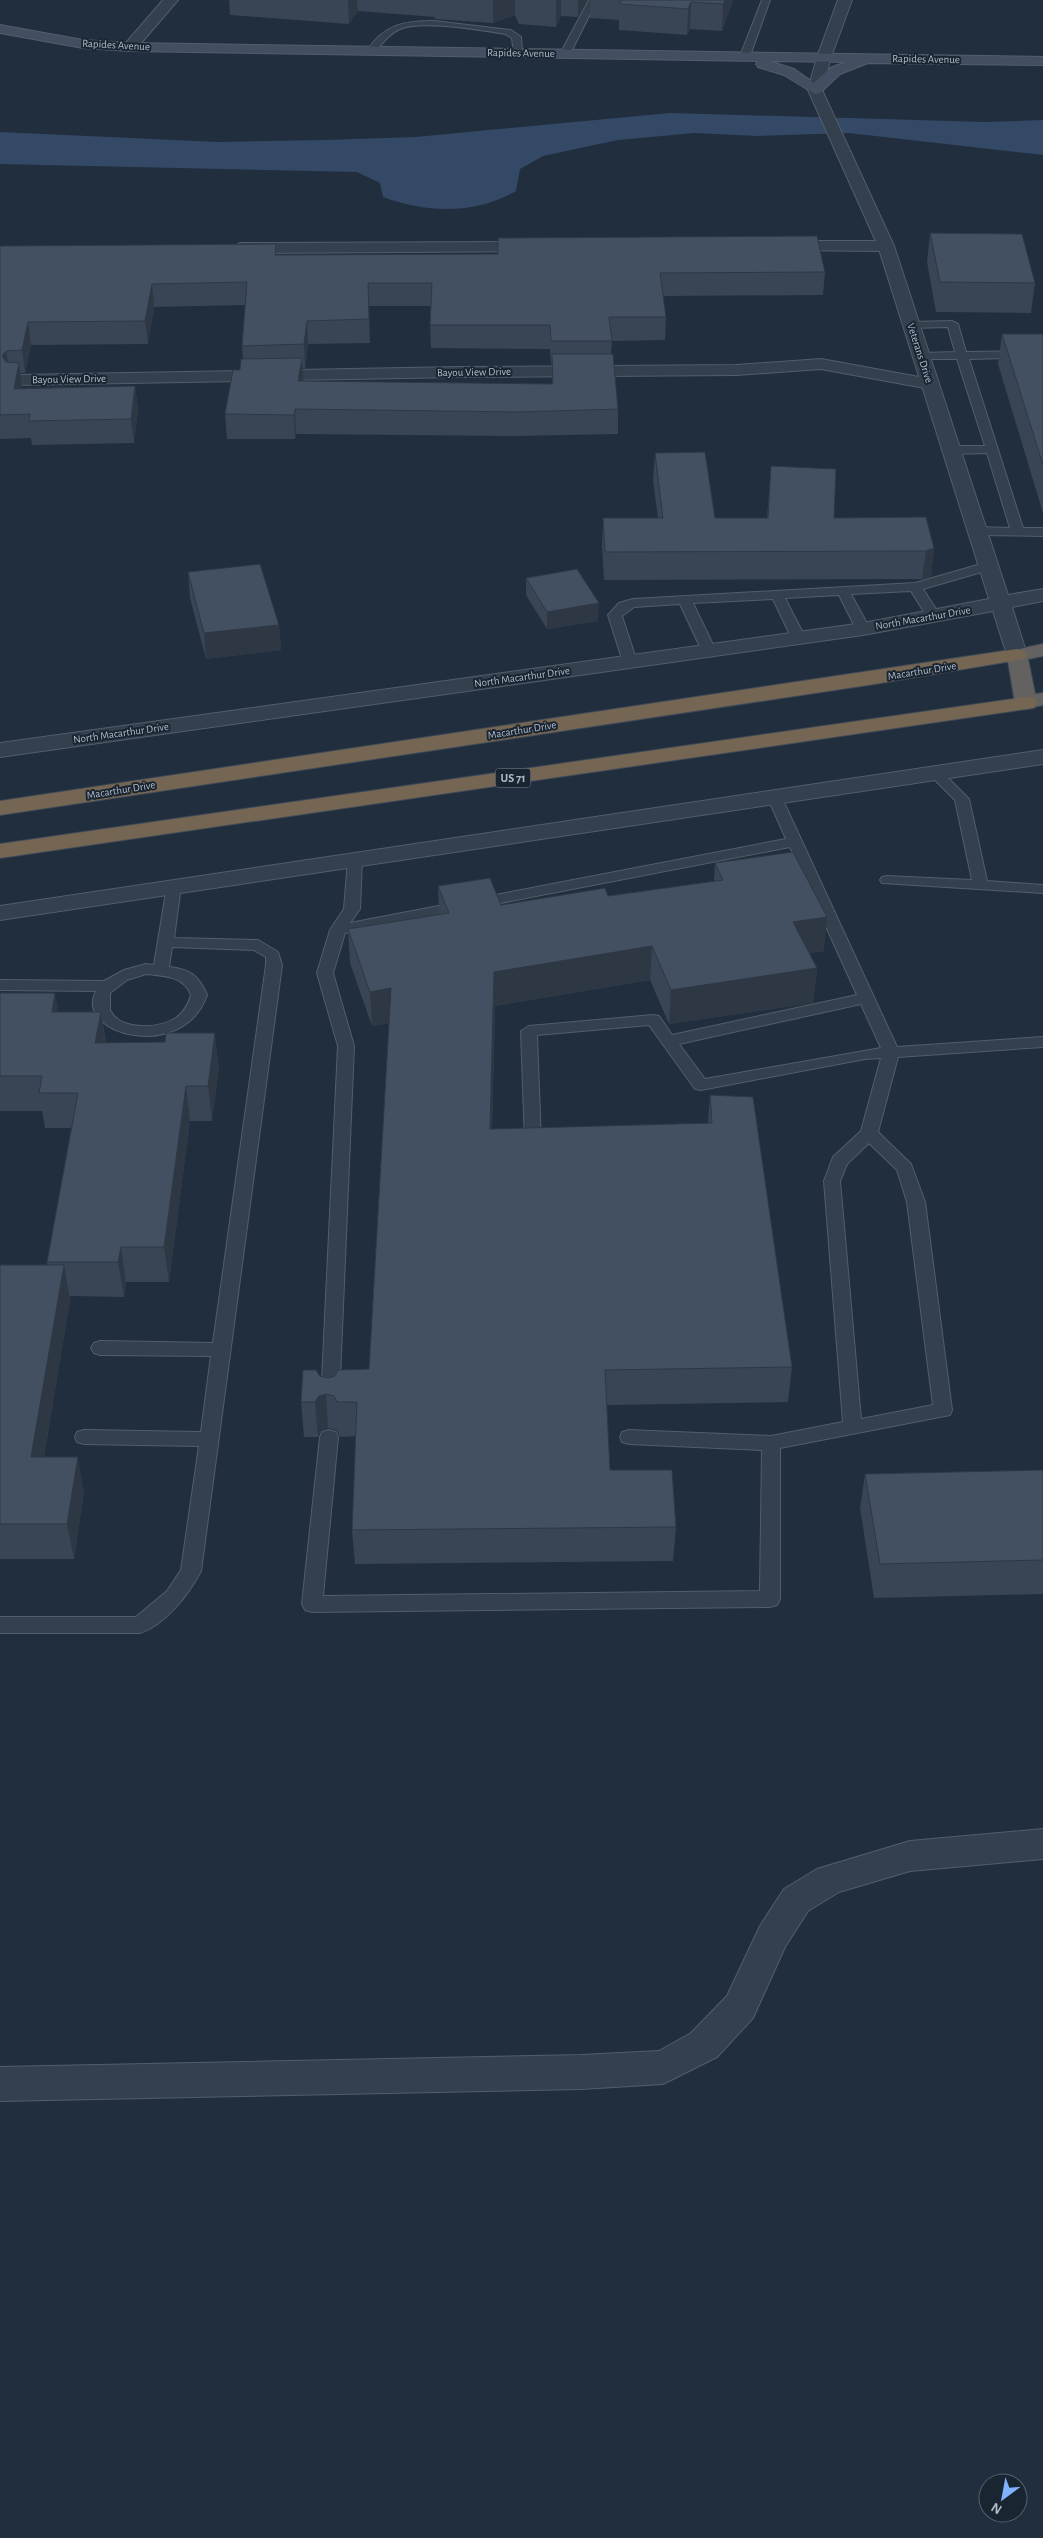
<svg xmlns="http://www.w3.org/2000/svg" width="1043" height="2538" font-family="'Alegreya Sans',sans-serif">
  <rect width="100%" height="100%" fill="#212e3e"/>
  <path fill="#344966" d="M670 113 986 122 1043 120V155L849 133 758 136 694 133 618 140 543 156 520 169 516 191C474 215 427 213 383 197L380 183 357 172 0 164V132L218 142 325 140 416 137Z"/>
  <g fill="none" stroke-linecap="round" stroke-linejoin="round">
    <defs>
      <g id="service">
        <path d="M589 0H597L570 54 562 56 560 54Z"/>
        <path d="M762 0H770L750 56 742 58 740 56Z"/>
        <path d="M434 21 511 30 521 37 522 53 514 55 512 38 505 34C482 30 422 20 400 29 390 33 381 44 375 53L367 51C384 24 405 21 434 21Z"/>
        <path d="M952 321 958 324 966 352 1043 351V357L969 359 1023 528H1043V536L978 535 972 531 978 527 1010 528 987 453 952 454 946 450 952 446H985L957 359H921L915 356 921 353 955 352 948 327 911 328 905 325 911 322Z"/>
        <path d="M988 562 994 566 992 569 923 589 941 617 934 621 929 620 911 591 851 594 870 629 863 633 856 629 839 595 785 598 806 639 799 643 792 639 773 599 693 603 716 651 709 655 702 651 680 604 634 607 622 616 637 662 630 666 623 662 608 615 619 603 633 599 915 583Z"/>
        <path d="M935 769 940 770 969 799 987 881 1043 885V893L882 883 880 880 882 877 887 876 972 880 955 800 928 773Z"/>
        <path d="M774 792 781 796 897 1047 1043 1037V1047L898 1057 878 1132 911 1164 925 1202 952 1410 950 1415 780 1448V1599L777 1605 770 1607 312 1612 305 1610 302 1604 320 1437 322 1432 329 1430 336 1432 338 1437 323 1596 760 1591 762 1450 629 1444 622 1442 620 1437 622 1432 629 1430 771 1436 843 1422 824 1181 833 1157 861 1131 881 1058 865 1059 701 1090 695 1089 649 1025 537 1035 541 1143 539 1147H527L525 1143 521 1031 529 1026 653 1015 659 1016 672 1035 857 995 790 847 345 933 333 973 354 1046 339 1401 337 1406 330 1408 323 1406 321 1401 338 1046 317 973 330 930 344 909 348 859 350 856 355 855 362 859 360 909 350 923 786 839 767 796ZM861 1004 881 1048 705 1079 679 1044ZM869 1143 897 1170 907 1202 933 1405 861 1419 840 1181 847 1164Z"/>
        <path d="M174 882 181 886 174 938 258 940 278 952 282 965 201 1571C189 1594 165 1625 140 1633H0V1617H136L167 1591 181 1570 199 1446 84 1444 77 1442 75 1437 77 1432 84 1430 201 1432 211 1356 100 1355 94 1353 91 1348 94 1343 100 1341 213 1343 266 965V957L254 950 172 947 169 967C190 969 199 976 207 995 183 1064 73 1034 96 991L0 990V980L104 981 124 970 146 964 154 965 167 886ZM146 974C165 976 184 976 191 995 188 1005 184 1012 176 1018 158 1029 120 1031 110 1010V993L127 980Z"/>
      </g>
      <g id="minor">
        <path d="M163 0H178L135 50H125L123 47 125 44Z"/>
        <path d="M838 0H852L831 57 824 61 819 60 817 57Z"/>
        <path d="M782 241H886L894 246 886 251 776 250 774 246 776 242Z"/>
        <path d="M534 242 540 243 542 247 540 251 240 253 232 248 240 243Z"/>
        <path d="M821 359 930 379 936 380 939 384 936 388 930 389 821 369 736 375 460 377 16 385 10 384 7 380 10 376 16 375 460 367 736 365Z"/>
        <path d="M1043 1829V1859L910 1871 839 1892 808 1911 785 1947 753 2018 717 2057 663 2084 581 2089 0 2101V2067L581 2055 659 2051 691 2033 727 1996 760 1926 784 1889 817 1869 910 1841Z"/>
      </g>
      <g id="tertiary">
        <path d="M824 53 831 57 822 90 894 246 1008 595 1043 589V601L1012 607 1027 655 1024 659 1017 661 1010 659 1007 655 993 611 863 635 0 757V743L863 623 989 599 878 246 808 90 817 57Z"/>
        <path d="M1043 750V764L0 920V906Z"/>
      </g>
      <path id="secondary" d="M0 25 83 40 130 43 1043 57V65L868 63 840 74 820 93 815 94 784 75 758 67 756 64 758 61 130 51 83 48 0 33ZM769 61 846 62 830 68 814 83 794 69Z"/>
      <path id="trunk" d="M1043 644V656L1028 659 1035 694 1043 693V705L1026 709 1018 708 1015 703 1007 655 1010 651Z"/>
      <g id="motorway">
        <path d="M1017 649 1024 651 1027 655 1024 659 875 684 0 815V801Z"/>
        <path d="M1026 697 1034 698 1037 703 1034 708 0 858V844Z"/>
      </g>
    </defs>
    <use href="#service" stroke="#535d6b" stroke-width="2"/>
    <use href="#minor" stroke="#535d6b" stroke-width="2"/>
    <use href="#tertiary" stroke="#535d6b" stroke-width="2"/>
    <use href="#secondary" stroke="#535d6b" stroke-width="2"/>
    <use href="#trunk" stroke="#404a58" stroke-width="2"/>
    <use href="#motorway" stroke="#404a58" stroke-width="2"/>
    <use href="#service" fill="#35404e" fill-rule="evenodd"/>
    <use href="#minor" fill="#35404e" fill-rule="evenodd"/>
    <use href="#tertiary" fill="#35404e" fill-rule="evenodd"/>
    <use href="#secondary" fill="#434e61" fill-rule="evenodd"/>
    <use href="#trunk" fill="#646260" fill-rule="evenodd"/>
    <use href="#motorway" fill="#746652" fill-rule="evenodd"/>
  </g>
  <g fill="#394554" fill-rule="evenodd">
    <path d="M229 0H587L578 17 561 16 556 27 519 24 515 15 493 23 435 19V17L358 11 349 24 230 15Z"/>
    <path d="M591 0H733L722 31 690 29 687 35 619 30V20L590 18Z"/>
    <path d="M930 233 1035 283 1031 313 936 312 927 262Z"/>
    <path d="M0 246 277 255 825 272 823 295 663 296 666 317 665 340 612 341 611 354 618 409V434L517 436 296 434 295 439H227L225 414 243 359 242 346 245 305 154 307 148 344 31 345 25 373H21L22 388 135 386 138 410 134 443 32 445 31 438 0 439ZM369 306H431L430 325 431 348 550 349 551 364H552V384L303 381 302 368H305L308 344 370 343Z"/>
    <path d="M1002 334H1043V513L998 364Z"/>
    <path d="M655 453 715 518H767L771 466 834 518 934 548 931 577 922 579 604 580 602 546 603 518H658L653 480Z"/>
    <path d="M188 572 279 625 281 650 206 659 190 598Z"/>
    <path d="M526 578 598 621 547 629 526 595Z"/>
    <path d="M715 863 824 951 809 953 817 968 813 1003 669 1024 650 980 495 1006 492 1129 708 1123 710 1095 792 1367 788 1402 607 1405 610 1470 676 1527 673 1561 355 1564 352 1530 356 1436 340 1437 337 1430 328 1428 321 1430 318 1437H304L301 1402 320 1376 328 1378 369 1369 389 1023 372 1026 350 963 348 929 439 915 438 886 501 905 608 896 714 881Z"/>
    <path d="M0 993 58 1012H101L106 1043 219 1068 212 1121H190L169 1282H126L124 1297 70 1296V1300L44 1457 84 1492 74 1559H0V1265H47V1262L71 1128H45L42 1111H0Z"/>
    <path d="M1043 1470V1594L874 1598 860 1508 865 1474Z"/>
  </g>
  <g fill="#2e3845">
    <path d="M348 0H357L358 11 349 24Z"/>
    <path d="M493 0H515V15L493 23Z"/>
    <path d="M556 0H561V16L556 27Z"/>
    <path d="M578 0H587L578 17Z"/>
    <path d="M725 0H733L722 31 723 4Z"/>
    <path d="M691 2 690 29 687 35 688 9Z"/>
    <path d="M152 284 154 307 148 344 145 321Z"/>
    <path d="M307 321 308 344 305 368 304 344Z"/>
    <path d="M28 322 31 345 25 373 22 350Z"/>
    <path d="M6 351 10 374 2 356Z"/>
    <path d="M302 358 303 382 298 381Z"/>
    <path d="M19 363 22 387 17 412 14 389Z"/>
    <path d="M135 386 138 410 134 443 131 419Z"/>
    <path d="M295 409 296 434 295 439 294 415Z"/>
    <path d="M934 548 931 577 922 579 926 551Z"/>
    <path d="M599 603 598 621 547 629V612Z"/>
    <path d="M279 625 281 650 206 659 204 633Z"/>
    <path d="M827 917 824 951 790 956 793 922Z"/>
    <path d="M652 946 650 980 495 1006 491 1164 490 1129 494 972Z"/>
    <path d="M817 968 813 1003 669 1024 671 990Z"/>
    <path d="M391 988 393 1023 372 1026 370 992Z"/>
    <path d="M55 993 61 1028 52 1012Z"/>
    <path d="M101 1012 106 1047 95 1043Z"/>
    <path d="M215 1033 219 1068 212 1121 208 1086Z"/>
    <path d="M186 1086 190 1121 169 1282 164 1247Z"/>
    <path d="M121 1247 126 1282 124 1297 118 1262Z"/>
    <path d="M64 1265 70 1300 38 1491 31 1457Z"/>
    <path d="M326 1394 328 1428 321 1430 318 1437 315 1402 319 1396Z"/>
    <path d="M78 1457 84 1492 74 1559 67 1524Z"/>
  </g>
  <g fill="#425062" stroke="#2e3845">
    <path d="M621 0H725L723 4 691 2 688 9 620 4Z"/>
    <path d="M930 233 1022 234 1035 283 940 282Z"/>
    <path d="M817 236 825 272 660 273 666 317H609L612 341H551L550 325H430L432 283H368L369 319 307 321 304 344 242 346 247 282 152 284 145 321 28 322 22 350 6 351 2 356 6 362 19 363 14 389 135 386 131 419 29 421 30 414 0 415V246L276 244 275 255 498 254V238Z"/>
    <path d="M1002 334H1043V465Z"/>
    <path d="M552 354H613L618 409 517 412 295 409 294 415 225 414 233 370H240L241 359 302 358 298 381 553 384Z"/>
    <path d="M705 452 715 518H768L771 466 836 469 834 518 926 517 934 548 926 551 605 552 603 518H663L655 453Z"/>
    <path d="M260 564 279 625 204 633 188 572Z"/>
    <path d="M577 569 599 603 547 612 526 578Z"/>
    <path d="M793 852 827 917 793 922 817 968 671 990 652 946 494 972 490 1129 712 1123 710 1095 753 1097 792 1367 605 1370 610 1470H672L676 1527 352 1530 357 1402H337L334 1396 326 1394 319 1396 315 1402H301L303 1370H316L320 1376 328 1378 335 1376 338 1370 369 1369 391 988 370 992 348 929 449 913 438 886 490 878 501 905 605 888 608 896 723 880 715 863Z"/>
    <path d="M0 993H55L52 1012H101L95 1043 165 1042 166 1033H215L208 1086H186L164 1247H121L118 1262H47L78 1093H39L42 1076H0Z"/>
    <path d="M0 1265H64L31 1457H78L67 1524H0Z"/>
    <path d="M1043 1470V1560L880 1564 865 1474Z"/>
  </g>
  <g text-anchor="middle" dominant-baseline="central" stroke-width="4" stroke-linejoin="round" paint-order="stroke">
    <g font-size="11" fill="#b1bac9" stroke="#1a2532">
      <text transform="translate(116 45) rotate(3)">Rapides Avenue</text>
      <text transform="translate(521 53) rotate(1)">Rapides Avenue</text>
      <text transform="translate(926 59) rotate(1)">Rapides Avenue</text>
      <text transform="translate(920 353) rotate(72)">Veterans Drive</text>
      <text transform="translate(474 372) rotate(-1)">Bayou View Drive</text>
      <text transform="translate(69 379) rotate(-1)">Bayou View Drive</text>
      <text transform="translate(923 618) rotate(-10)">North Macarthur Drive</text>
      <text transform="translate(922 671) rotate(-9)">Macarthur Drive</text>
      <text transform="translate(522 677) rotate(-8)">North Macarthur Drive</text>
      <text transform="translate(522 730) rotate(-9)">Macarthur Drive</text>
      <text transform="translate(121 733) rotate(-8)">North Macarthur Drive</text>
      <text transform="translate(121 790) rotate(-9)">Macarthur Drive</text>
    </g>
    <rect fill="#1a2532" stroke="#848d9c" stroke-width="1" x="495.5" y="768.5" width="35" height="19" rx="4"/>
    <g font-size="12" font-weight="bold" fill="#b1bac9">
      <text x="513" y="778">US 71</text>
    </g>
  </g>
  <g transform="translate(1003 2498) rotate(212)"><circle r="24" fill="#1a2532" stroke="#56616e"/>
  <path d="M0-4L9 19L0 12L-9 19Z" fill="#80b2ff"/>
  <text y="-8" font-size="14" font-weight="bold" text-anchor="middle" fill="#b1bac9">N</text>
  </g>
</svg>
